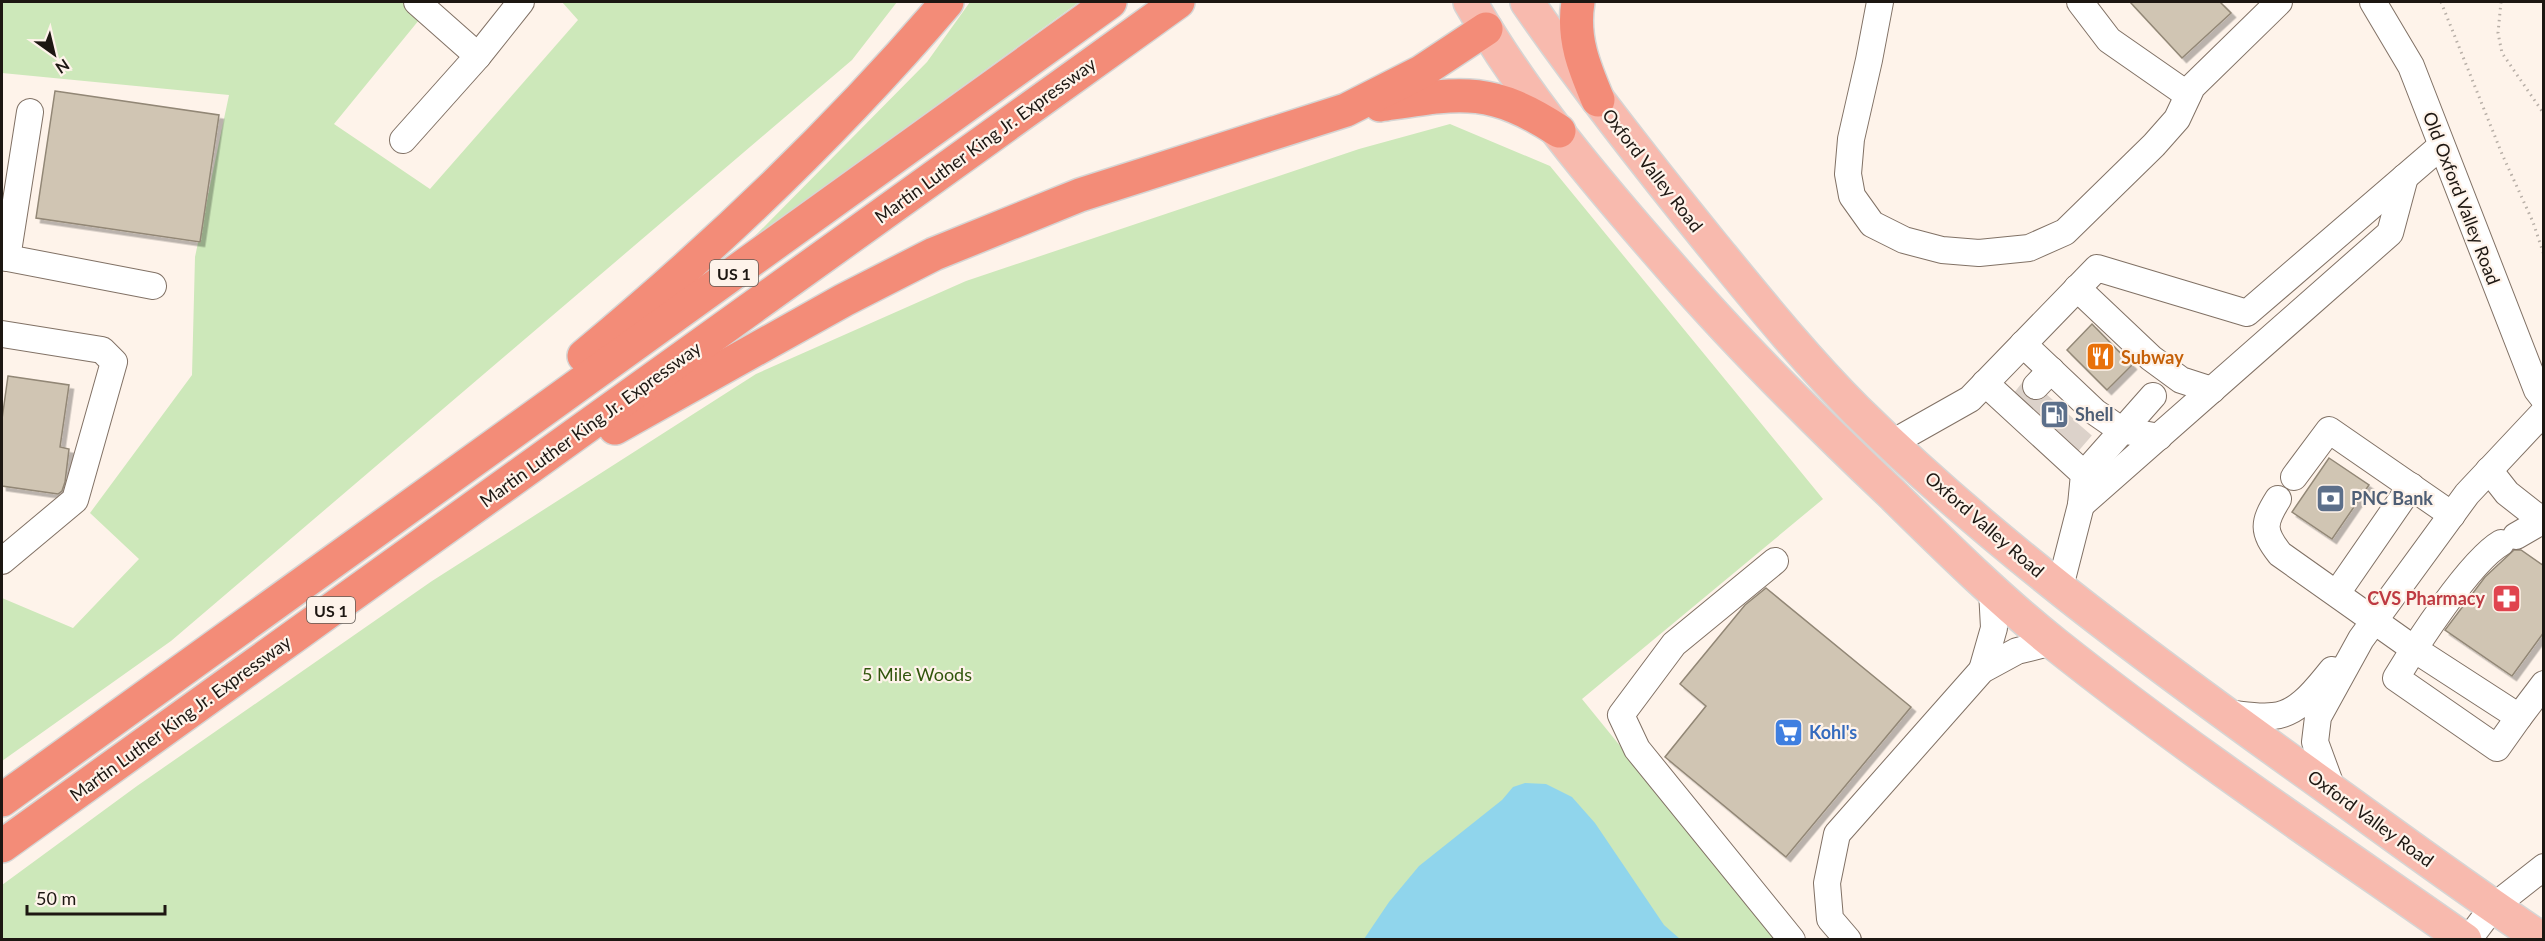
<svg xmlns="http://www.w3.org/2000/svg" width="2545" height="941" font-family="Lato,sans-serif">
  <defs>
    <filter id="shadow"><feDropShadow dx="4.5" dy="4.5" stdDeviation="0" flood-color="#0004"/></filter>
  </defs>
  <rect width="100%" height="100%" fill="#fef3ea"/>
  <g fill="#cde8ba">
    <path d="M2 2H420L428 9 334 124 430 189 578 20 562 2H897L852 60 171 641 2 761V598L73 628 139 559 90 513 192 375 195 257 229 95 2 73Z"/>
    <path d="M970 2H1079L752 239 927 62Z"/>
    <path d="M1450 124 1550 166 1823 499 1582 699 1777 939 2 940V885L137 786 432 581 756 374 966 281 1359 149Z"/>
  </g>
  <path fill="#90d5ec" d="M1525 783 1546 784 1572 797 1595 823 1664 925 1680 939H1364L1389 902 1419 866 1502 800 1513 787Z"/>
  <g fill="#d0c5b3" stroke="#928776" stroke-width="1.5" filter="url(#shadow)">
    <path d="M2130 2H2220L2231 13 2182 58Z"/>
    <path d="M55 91 219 115 200 242 36 218Z"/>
    <path d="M2092 324 2132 365 2107 390 2067 350Z"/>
    <path d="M8 376 69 385 60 447 69 449 65 482 62 491 58 494 2 486V419Z"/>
    <path d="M2329 458 2369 485 2332 539 2292 512Z"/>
    <path d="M2514 550H2521L2544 566V632L2512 676 2445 630 2485 577Z"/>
    <path d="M1766 588 1911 707 1786 857 1665 757 1706 706 1680 684 1745 605Z"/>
  </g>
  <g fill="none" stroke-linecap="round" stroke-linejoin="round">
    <g stroke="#dcd2ca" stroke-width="26" stroke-dasharray="26 13" stroke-linecap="butt">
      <path d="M2024 401 2036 386"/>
      <path d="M2040 415 2053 400"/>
      <path d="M2054 428 2067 413"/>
      <path d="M2069 442 2082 427"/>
    </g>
    <defs>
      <g id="minor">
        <path d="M1880 2 1869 60 1851 139 1848 174 1852 196 1872 224 1904 240 1942 250 1979 253 2029 248 2065 232 2154 145 2177 119 2192 87 2279 2"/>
        <path d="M2080 2 2109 40 2188 95"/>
        <path d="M2373 2 2411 66 2537 390 2544 399"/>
        <path d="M478 56 521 2"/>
        <path d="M403 140 478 56 417 2"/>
        <path d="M2 257 153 286"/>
        <path d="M7 258 30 112"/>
        <path d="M2077 288 2151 358 2181 380 2212 390"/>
        <path d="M2 334 102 350 114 362 75 500 2 561"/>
        <path d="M2023 344 2095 412 2121 430 2159 437"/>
        <path d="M1985 383 2084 474 2081 505 2060 587"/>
        <path d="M2036 386 2051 370"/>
        <path d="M1892 443 1970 399 2097 268 2247 313 2441 146"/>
        <path d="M2489 470 2507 493 2544 522"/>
        <path d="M2084 474 2153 396"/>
        <path d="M2294 477 2329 430 2452 515"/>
        <path d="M2278 499C2263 523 2262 531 2280 554L2414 649 2519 717 2544 684"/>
        <path d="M2081 505 2390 233 2405 177"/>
        <path d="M2516 536 2542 521"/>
        <path d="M2501 543C2470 561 2416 645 2396 678L2497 748 2519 717"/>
        <path d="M1775 561 1674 644 1621 715 1637 749 1792 940"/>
        <path d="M2337 593 2411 486"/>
        <path d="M1982 670 1994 628 1992 590"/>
        <path d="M2225 713C2240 714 2257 718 2273 716 2299 714 2317 688 2332 670"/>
        <path d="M2333 791 2315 742 2318 717 2361 639 2467 494 2544 412"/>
        <path d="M1848 940 1830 919 1827 883 1837 834 1982 670 2017 651 2053 642"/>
        <path d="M2468 940 2493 907 2544 867"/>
      </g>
      <g id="major">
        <path d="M1470 2C1524 97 1598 184 1670 266 1740 347 1815 421 1892 494 1945 546 1997 598 2055 644 2187 749 2327 843 2465 940"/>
        <path d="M1527 2C1585 86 1649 167 1714 247 1759 302 1805 359 1856 410 1989 541 2141 653 2292 762 2375 821 2457 883 2543 940"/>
      </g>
      <g id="highway">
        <path d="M1578 2C1572 38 1584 67 1598 100"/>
        <path d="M1380 105C1459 93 1489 85 1559 131"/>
        <path d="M584 356C715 247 837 131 947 2"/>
        <path d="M615 428 844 300 934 254 1080 195 1346 110 1421 72 1486 29"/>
        <path d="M2 800 1110 2"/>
        <path d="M2 846 1178 2"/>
      </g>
    </defs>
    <use href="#minor" stroke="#817165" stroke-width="28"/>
    <use href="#major" stroke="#d6d5d4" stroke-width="36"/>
    <use href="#highway" stroke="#d6d5d4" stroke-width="36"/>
    <g stroke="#b8afa7" stroke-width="3" stroke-dasharray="1.5 4.5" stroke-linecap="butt">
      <path d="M2441 2 2502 154 2533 222 2544 255"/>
      <path d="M2501 2 2498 33 2502 53 2544 114"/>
    </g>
    <use href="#minor" stroke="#fff" stroke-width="26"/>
    <use href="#major" stroke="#f8baae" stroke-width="33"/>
    <use href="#highway" stroke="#f38c78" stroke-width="33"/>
  </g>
  <defs>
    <symbol id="restaurant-square" viewBox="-11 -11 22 22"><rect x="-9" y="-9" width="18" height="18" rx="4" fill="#e8710a" stroke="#fef3ea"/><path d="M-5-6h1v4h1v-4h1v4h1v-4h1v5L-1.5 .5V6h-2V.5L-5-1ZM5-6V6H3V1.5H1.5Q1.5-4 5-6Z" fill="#fff"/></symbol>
    <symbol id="fuel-square" viewBox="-11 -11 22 22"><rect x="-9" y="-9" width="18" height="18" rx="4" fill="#5c6f8a" stroke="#fef3ea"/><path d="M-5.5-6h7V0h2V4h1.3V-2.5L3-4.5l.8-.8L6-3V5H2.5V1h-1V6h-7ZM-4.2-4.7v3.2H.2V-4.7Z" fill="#fff"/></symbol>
    <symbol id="bank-square" viewBox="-11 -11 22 22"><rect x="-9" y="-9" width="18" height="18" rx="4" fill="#5c6f8a" stroke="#fef3ea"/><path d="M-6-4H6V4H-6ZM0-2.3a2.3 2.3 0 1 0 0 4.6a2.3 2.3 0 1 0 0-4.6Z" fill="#fff"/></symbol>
    <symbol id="pharmacy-square" viewBox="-11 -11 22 22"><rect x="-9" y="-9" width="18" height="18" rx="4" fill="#e0444e" stroke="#fef3ea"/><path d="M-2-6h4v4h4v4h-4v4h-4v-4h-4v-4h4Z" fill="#fff"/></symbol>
    <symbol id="supermarket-square" viewBox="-11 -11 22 22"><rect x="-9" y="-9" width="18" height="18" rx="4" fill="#3f7fe0" stroke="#fef3ea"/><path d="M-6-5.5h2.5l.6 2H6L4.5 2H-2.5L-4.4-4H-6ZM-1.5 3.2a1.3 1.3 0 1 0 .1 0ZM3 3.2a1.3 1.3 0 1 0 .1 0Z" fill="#fff"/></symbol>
  </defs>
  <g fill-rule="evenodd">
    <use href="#restaurant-square" x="2084" y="340" width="33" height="33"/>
    <use href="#fuel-square" x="2038" y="398" width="33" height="33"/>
    <use href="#bank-square" x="2314" y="482" width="33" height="33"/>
    <use href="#pharmacy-square" x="2490" y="582" width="33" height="33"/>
    <use href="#supermarket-square" x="1772" y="716" width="33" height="33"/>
  </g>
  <g text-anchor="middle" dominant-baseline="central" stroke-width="4.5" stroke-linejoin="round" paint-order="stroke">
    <g fill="#fef3ea" stroke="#605953" stroke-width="1.5">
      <rect x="710" y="260" width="48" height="26" rx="4.5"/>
      <rect x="307" y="597" width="48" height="26" rx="4.5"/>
    </g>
    <g font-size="16" font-weight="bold" fill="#1d1712">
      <text x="734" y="273">US 1</text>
      <text x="331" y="610">US 1</text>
    </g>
    <g font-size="18" fill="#1d1712" stroke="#fef3ea">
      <text transform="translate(985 140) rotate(-36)">Martin Luther King Jr. Expressway</text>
      <text transform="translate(1653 170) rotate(52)">Oxford Valley Road</text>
      <text transform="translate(2462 198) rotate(69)">Old Oxford Valley Road</text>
      <text transform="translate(590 424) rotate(-36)">Martin Luther King Jr. Expressway</text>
      <text transform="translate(1985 524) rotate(41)">Oxford Valley Road</text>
      <text transform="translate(180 718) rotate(-36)">Martin Luther King Jr. Expressway</text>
      <text transform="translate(2371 818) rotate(36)">Oxford Valley Road</text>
    </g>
    <g font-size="18" font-weight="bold" fill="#c56008" stroke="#fef3ea" text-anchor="start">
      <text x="2121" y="357">Subway</text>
    </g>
    <g font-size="18" font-weight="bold" fill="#4e5e75" stroke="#fef3ea" text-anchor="start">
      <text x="2075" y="414">Shell</text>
      <text x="2351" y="498">PNC Bank</text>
    </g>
    <g font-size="18" font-weight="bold" fill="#be3a42" stroke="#fef3ea" text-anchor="end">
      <text x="2485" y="598">CVS Pharmacy</text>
    </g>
    <g font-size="18" fill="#31550c" stroke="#fef3ea">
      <text x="917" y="674">5 Mile Woods</text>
    </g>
    <g font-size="18" font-weight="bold" fill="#366cbe" stroke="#fef3ea" text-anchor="start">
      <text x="1809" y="732">Kohl's</text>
    </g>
  </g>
  <rect width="2545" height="941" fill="none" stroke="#1d1712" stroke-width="6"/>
  <g transform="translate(54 54) rotate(146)" stroke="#fef3ea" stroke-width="4.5" paint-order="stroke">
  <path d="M0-4.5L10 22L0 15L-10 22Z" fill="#1d1712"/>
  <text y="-9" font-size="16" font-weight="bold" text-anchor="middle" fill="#1d1712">N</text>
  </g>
  <path d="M27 905v9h138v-9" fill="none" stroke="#1d1712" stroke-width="3"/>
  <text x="36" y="905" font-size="18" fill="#1d1712" stroke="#fef3ea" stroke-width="4.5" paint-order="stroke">50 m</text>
</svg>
